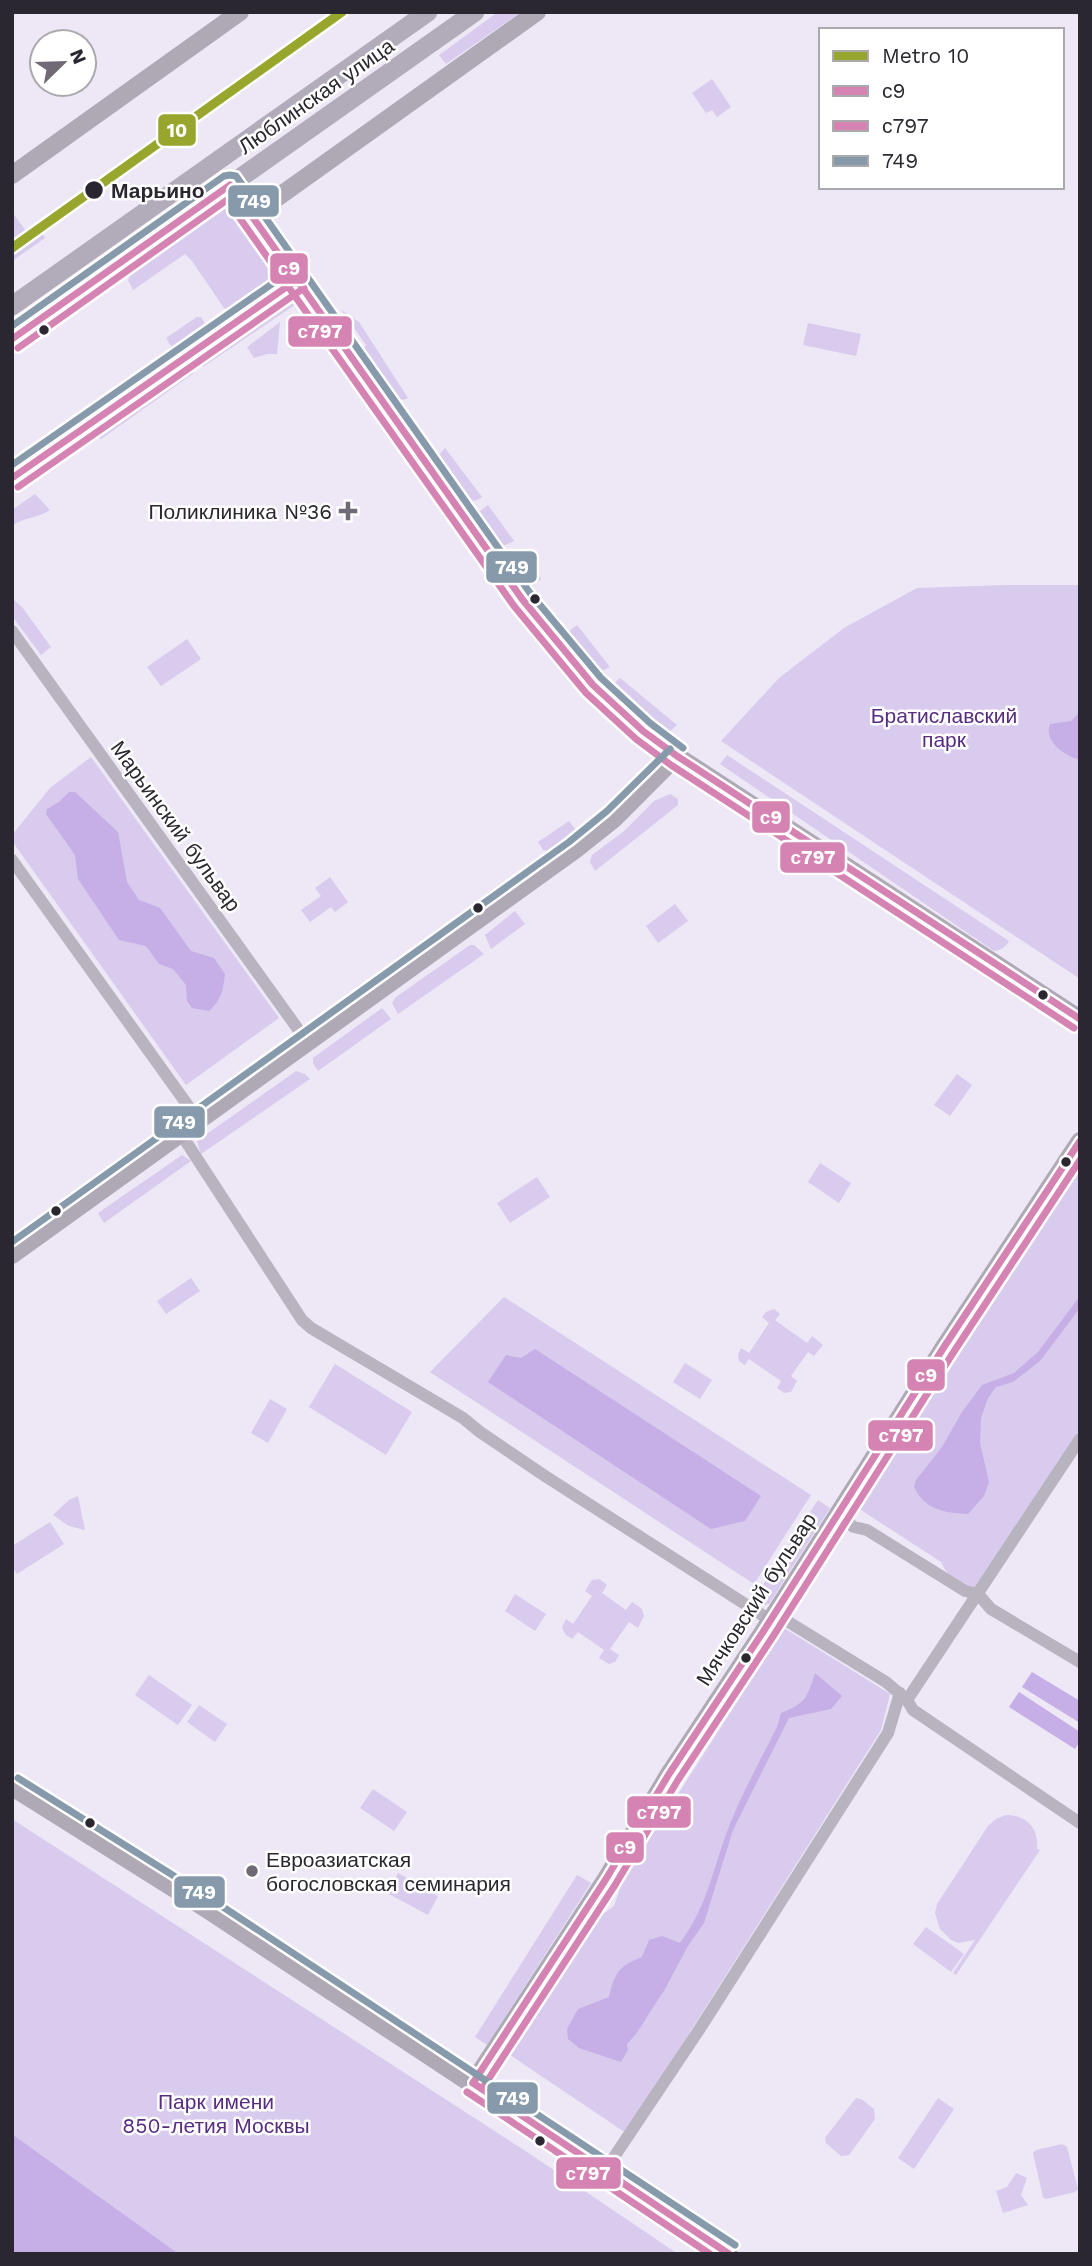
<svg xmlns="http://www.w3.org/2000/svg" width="1092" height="2266" font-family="'Work Sans',sans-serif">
  <rect width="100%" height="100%" fill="#ede7f6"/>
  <g fill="#d9cbed">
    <path d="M498 12H521L446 64 439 55Z"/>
    <path d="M712 79 731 107 717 117 712 110 706 113 692 93Z"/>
    <path d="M225 208C239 213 271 260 271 275L265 286 229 310 224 308 192 261 185 254 133 290 128 280 132 271Z"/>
    <path d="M12 212 29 235 38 228 45 238 12 261Z"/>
    <path d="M287 302 296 304 203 367 199 359 271 308Z"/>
    <path d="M341 310 359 322 408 398 403 400 395 398 362 352 366 345Z"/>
    <path d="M197 317H201L205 324 204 328 174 351 166 338Z"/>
    <path d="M280 322 277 354H267L254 358 247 347Z"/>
    <path d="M808 323 861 334 856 356 803 345Z"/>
    <path d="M188 365 194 373 101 439 95 432Z"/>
    <path d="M445 448 482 497C477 500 473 503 467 499L437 457Z"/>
    <path d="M35 494 50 510C39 518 24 517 12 526V510Z"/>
    <path d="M488 505 514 541 501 547 480 518 479 512Z"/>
    <path d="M520 550 541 579 530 588 511 561 512 556Z"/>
    <path d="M1006 585H1080V979L721 741 779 678 844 628 917 588Z"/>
    <path d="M12 598 22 607 51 647 41 655 12 616Z"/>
    <path d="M577 625 610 667 602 671 598 670 566 633Z"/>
    <path d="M187 639 201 659 161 686 147 667Z"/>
    <path d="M620 678 677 725 669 732 612 685Z"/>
    <path d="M727 755 1009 941C1005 948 1001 950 994 951L720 764Z"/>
    <path d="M91 757 279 1018 186 1085 12 841V835L50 788Z"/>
    <path d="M670 794 678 799V805L595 871 590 862 592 855 623 832 654 801Z"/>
    <path d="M569 821 578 833 551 852 543 850 538 842Z"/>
    <path d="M330 877 348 902 335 912 331 907 310 922 301 910 321 896 315 888Z"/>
    <path d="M675 904 688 921 658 943 646 926Z"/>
    <path d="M515 911 525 924 491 949 485 935Z"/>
    <path d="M470 945H474L484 954 398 1014 392 1003 396 997Z"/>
    <path d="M382 1008 391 1019 318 1071 313 1063V1058Z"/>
    <path d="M296 1071 305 1074 310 1079 201 1154 197 1141Z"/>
    <path d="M957 1074 972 1085 950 1116 934 1105Z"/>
    <path d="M182 1155 191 1161 104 1223 98 1213Z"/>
    <path d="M820 1163 851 1183 839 1203 808 1182Z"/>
    <path d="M1080 1170V1429L976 1589C960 1587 948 1577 941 1562L858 1508Z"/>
    <path d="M537 1177 550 1197 510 1223 497 1203Z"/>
    <path d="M191 1278 200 1291 166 1314 157 1301Z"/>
    <path d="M504 1297 811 1495 754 1584 430 1372Z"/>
    <path d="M774 1309 780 1314 775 1320 807 1343 812 1336 823 1345 814 1356 808 1352 791 1376 797 1381 791 1392 784 1393 777 1388 781 1381 749 1359 745 1365 739 1361 738 1354 741 1348 749 1353 769 1323 762 1317 766 1312Z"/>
    <path d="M685 1363 712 1380 700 1399 673 1382Z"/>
    <path d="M335 1364 412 1412 386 1455 309 1407Z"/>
    <path d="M270 1399 287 1409 268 1443 251 1433Z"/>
    <path d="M78 1496 85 1530 69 1526 53 1515 69 1500Z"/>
    <path d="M818 1500 830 1508 769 1604 759 1606 752 1602Z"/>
    <path d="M50 1522 64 1544 17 1574 12 1566V1546Z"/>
    <path d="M599 1579 607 1585 602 1593 626 1610 632 1602 642 1609 644 1616 638 1628 629 1622 610 1649 619 1655 615 1662 609 1664 599 1658 604 1650 578 1632 572 1639 565 1634 562 1627 566 1619 573 1624 592 1596 585 1591 592 1580Z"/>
    <path d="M515 1594 546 1614 535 1631 505 1611Z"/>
    <path d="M784 1628 890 1694 881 1730 626 2133 510 2055 600 1916 614 1906 622 1882Z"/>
    <path d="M149 1675 192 1705 178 1725 135 1695Z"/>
    <path d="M199 1705 227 1724 215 1742 187 1722Z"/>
    <path d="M373 1789 407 1812 394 1831 360 1808Z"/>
    <path d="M1006 1815C1027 1815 1039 1828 1037 1849L1040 1850 956 1975 953 1973 975 1940 958 1943 951 1940 940 1929 935 1913 937 1904 988 1826 996 1819Z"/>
    <path d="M12 1819 524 2150 678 2254H179L12 2134Z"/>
    <path d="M398 1873 438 1896 428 1915 387 1893Z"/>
    <path d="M577 1875 591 1883 487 2045 475 2037Z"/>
    <path d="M926 1927 964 1954 951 1972 913 1944Z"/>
    <path d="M856 2098 861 2099 874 2109 875 2119 849 2155 841 2156 826 2143 825 2138Z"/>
    <path d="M938 2098 954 2109 914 2169 898 2158Z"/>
    <path d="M1062 2144 1067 2147 1078 2189 1075 2192 1046 2199 1043 2197 1033 2153 1036 2150Z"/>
    <path d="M1016 2173 1027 2178 1021 2195 1028 2205 1003 2213 996 2191 1007 2187Z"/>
  </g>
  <g fill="#c6aee6">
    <path d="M1080 712V760C1065 756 1043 741 1050 724L1071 721Z"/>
    <path d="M69 792H75L118 832 127 882 139 900 160 908 191 951 214 958 225 974C223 989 222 1000 209 1011L192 1008 187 1001 186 985 173 969 159 964 146 946 119 940 78 879 75 855 46 814 47 809 59 802Z"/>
    <path d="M1080 1296V1308L1040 1361 1013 1382 996 1387 988 1398 981 1418 980 1443 989 1482 984 1496 968 1514C945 1513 925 1510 914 1487L916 1480 942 1447 962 1412 982 1385 1014 1373 1038 1352Z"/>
    <path d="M535 1349 761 1496 745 1521 711 1529 488 1382 506 1355 521 1358Z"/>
    <path d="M1032 1672 1080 1701V1723L1022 1687Z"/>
    <path d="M815 1673 842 1696 831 1709 789 1718 733 1830 704 1923 688 1946 665 1989 636 2034 627 2044 628 2050 621 2062 579 2048 568 2039 567 2029 578 2009 609 1997C615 1972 619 1966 642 1957L649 1940 662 1936 680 1943C708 1906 713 1867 730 1824 743 1791 761 1759 777 1727L781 1713C806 1703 807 1698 815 1673Z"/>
    <path d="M1019 1692 1080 1732V1741L1075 1749 1009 1707Z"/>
    <path d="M12 2134 179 2254H12Z"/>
  </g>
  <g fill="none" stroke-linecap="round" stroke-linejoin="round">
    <g stroke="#b8b3bf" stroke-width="12">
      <path d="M12 631 308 1043"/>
      <path d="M12 860 199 1121"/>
      <path d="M181 1134 302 1320 311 1328 463 1418 480 1432 545 1476 770 1620"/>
      <path d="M836 1515 854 1527 867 1530 965 1591 978 1594 991 1609 1080 1662"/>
      <path d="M774 1613 886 1682 907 1700 913 1710 1080 1823"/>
      <path d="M907 1700 1080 1439"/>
      <path d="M604 2172 699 2030 888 1733 900 1693"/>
    </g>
    <g stroke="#afa9b6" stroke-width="18">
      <path d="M12 175 240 12"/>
      <path d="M230 185 522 599 593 685 643 731 677 756 1080 1019"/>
      <path d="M253 215 537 12"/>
      <path d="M12 478 298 279"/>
      <path d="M12 1255 575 850 614 819 677 756"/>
      <path d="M12 1787 211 1912 729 2254"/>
      <path d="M473 2083 606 1879 669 1774 763 1632 944 1347 1080 1141"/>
    </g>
    <g stroke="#b2acba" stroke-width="19">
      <path d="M12 306 428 12"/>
      <path d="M12 339 475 12"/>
    </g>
    <defs>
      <g id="bus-1">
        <path d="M12 339 230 185 522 599 593 685 643 731 677 756 1080 1019"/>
        <path d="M12 478 298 279"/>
        <path d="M473 2083 606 1879 669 1774 763 1632 944 1347 1080 1141"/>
        <path d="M473 2083 729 2254"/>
      </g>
      <g id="bus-2">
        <path d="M18 348 227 200 514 606 586 693 636 739 671 765 1074 1028"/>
        <path d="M18 487 304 288"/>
        <path d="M482 2089 615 1885 678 1780 772 1638 953 1353 1080 1160"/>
        <path d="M467 2092 710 2254"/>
      </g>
      <g id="bus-3">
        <path d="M12 326 224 176 230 175 236 176 530 593 601 678 650 723 683 748"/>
        <path d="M12 465 292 270"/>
        <path d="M12 1242 569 842 607 811 670 749"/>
        <path d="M18 1778 217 1903 735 2245"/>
      </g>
    </defs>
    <use href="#bus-1" stroke="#fff" stroke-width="12"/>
    <use href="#bus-2" stroke="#fff" stroke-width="12"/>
    <use href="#bus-3" stroke="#fff" stroke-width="12"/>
    <use href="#bus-1" stroke="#d583b2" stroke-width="7"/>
    <use href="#bus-2" stroke="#d583b2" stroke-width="7"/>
    <use href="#bus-3" stroke="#869aac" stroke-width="7"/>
    <defs>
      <path id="metro-1" d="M12 248 342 12"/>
    </defs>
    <use href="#metro-1" stroke="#fff" stroke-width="14"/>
    <use href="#metro-1" stroke="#99a62d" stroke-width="9"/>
  </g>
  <g fill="#2b2730" stroke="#fff" stroke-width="2.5">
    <circle cx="94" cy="190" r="10"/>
    <circle cx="44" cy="330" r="6"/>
    <circle cx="535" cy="599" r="6"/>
    <circle cx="478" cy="908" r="6"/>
    <circle cx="1043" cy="995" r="6"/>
    <circle cx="1066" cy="1162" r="6"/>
    <circle cx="56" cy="1211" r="6"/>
    <circle cx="746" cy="1658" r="6"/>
    <circle cx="90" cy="1823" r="6"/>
    <circle cx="540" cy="2141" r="6"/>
  </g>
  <g fill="#6f6a75" stroke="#fff" stroke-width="2.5">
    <path d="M344.5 500.5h7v7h7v7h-7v7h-7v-7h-7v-7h7z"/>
    <circle cx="252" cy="1871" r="7"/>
  </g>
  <g text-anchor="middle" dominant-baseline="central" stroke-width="5" stroke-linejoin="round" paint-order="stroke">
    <g font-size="21" fill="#2b2730" stroke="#fff">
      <text transform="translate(316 96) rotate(-35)">Люблинская улица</text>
      <text transform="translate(176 826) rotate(54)">Марьинский бульвар</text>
      <text transform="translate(756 1599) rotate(-57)">Мячковский бульвар</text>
    </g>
    <g font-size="21" font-weight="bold" fill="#2b2730" stroke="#fff" text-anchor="start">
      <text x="111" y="190">Марьино</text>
    </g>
    <g font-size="21" fill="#2b2730" stroke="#fff" text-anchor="end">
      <text x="332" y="511">Поликлиника №36</text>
      <text x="266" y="1859" text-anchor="start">Евроазиатская<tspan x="266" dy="24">богословская семинария</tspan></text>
    </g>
    <g font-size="21" fill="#572c81" stroke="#fff">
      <text x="944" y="715">Братиславский<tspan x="944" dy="24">парк</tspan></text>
      <text x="216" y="2101">Парк имени<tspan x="216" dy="24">850-летия Москвы</tspan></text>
    </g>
  </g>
  <g stroke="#fff" stroke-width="2.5">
    <rect x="157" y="113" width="40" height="34" rx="7" fill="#99a62d"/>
    <rect x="227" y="184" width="53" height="34" rx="7" fill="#869aac"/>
    <rect x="269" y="252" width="40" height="33" rx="7" fill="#d583b2"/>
    <rect x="287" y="315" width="66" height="33" rx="7" fill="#d583b2"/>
    <rect x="485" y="550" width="53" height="34" rx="7" fill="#869aac"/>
    <rect x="751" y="800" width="40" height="34" rx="7" fill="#d583b2"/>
    <rect x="779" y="841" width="67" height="33" rx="7" fill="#d583b2"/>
    <rect x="153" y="1105" width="53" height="34" rx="7" fill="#869aac"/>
    <rect x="906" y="1358" width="40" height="34" rx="7" fill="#d583b2"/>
    <rect x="867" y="1419" width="67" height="33" rx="7" fill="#d583b2"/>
    <rect x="626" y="1795" width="66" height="34" rx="7" fill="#d583b2"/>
    <rect x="605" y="1831" width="40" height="33" rx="7" fill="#d583b2"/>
    <rect x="173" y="1875" width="53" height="34" rx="7" fill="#869aac"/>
    <rect x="486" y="2081" width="53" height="34" rx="7" fill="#869aac"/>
    <rect x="555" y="2156" width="67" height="34" rx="7" fill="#d583b2"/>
  </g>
  <g font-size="19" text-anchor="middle" font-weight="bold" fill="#fff">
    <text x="177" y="137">10</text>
    <text x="254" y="208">749</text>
    <text x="289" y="275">с9</text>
    <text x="320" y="338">с797</text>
    <text x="512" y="574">749</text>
    <text x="771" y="824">с9</text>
    <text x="813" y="864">с797</text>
    <text x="179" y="1129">749</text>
    <text x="926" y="1382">с9</text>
    <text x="901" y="1442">с797</text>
    <text x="659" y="1819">с797</text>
    <text x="625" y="1854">с9</text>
    <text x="199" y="1899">749</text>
    <text x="513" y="2105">749</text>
    <text x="588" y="2180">с797</text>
  </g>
  <rect width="1092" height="2266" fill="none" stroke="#2b2730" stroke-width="28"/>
  <rect x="819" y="28" width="245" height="161" fill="#ffffff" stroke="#aaa9ac" stroke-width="2"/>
  <rect x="833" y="51" width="35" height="10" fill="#99a62d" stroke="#aaa9ac" stroke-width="2"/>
  <text x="882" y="63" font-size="21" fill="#2b2730">Metro 10</text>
  <rect x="833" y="86" width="35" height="10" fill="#d583b2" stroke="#aaa9ac" stroke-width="2"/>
  <text x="882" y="98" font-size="21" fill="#2b2730">с9</text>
  <rect x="833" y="121" width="35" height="10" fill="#d583b2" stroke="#aaa9ac" stroke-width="2"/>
  <text x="882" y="133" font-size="21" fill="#2b2730">с797</text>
  <rect x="833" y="156" width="35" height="10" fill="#869aac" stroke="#aaa9ac" stroke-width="2"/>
  <text x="882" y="168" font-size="21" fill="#2b2730">749</text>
  <g transform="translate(63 63) rotate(67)"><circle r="33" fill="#ffffff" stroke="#aaa9ac" stroke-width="2"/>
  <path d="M0-5L12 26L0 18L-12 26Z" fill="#6f6a75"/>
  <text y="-10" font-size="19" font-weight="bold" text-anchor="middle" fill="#2b2730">N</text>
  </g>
</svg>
